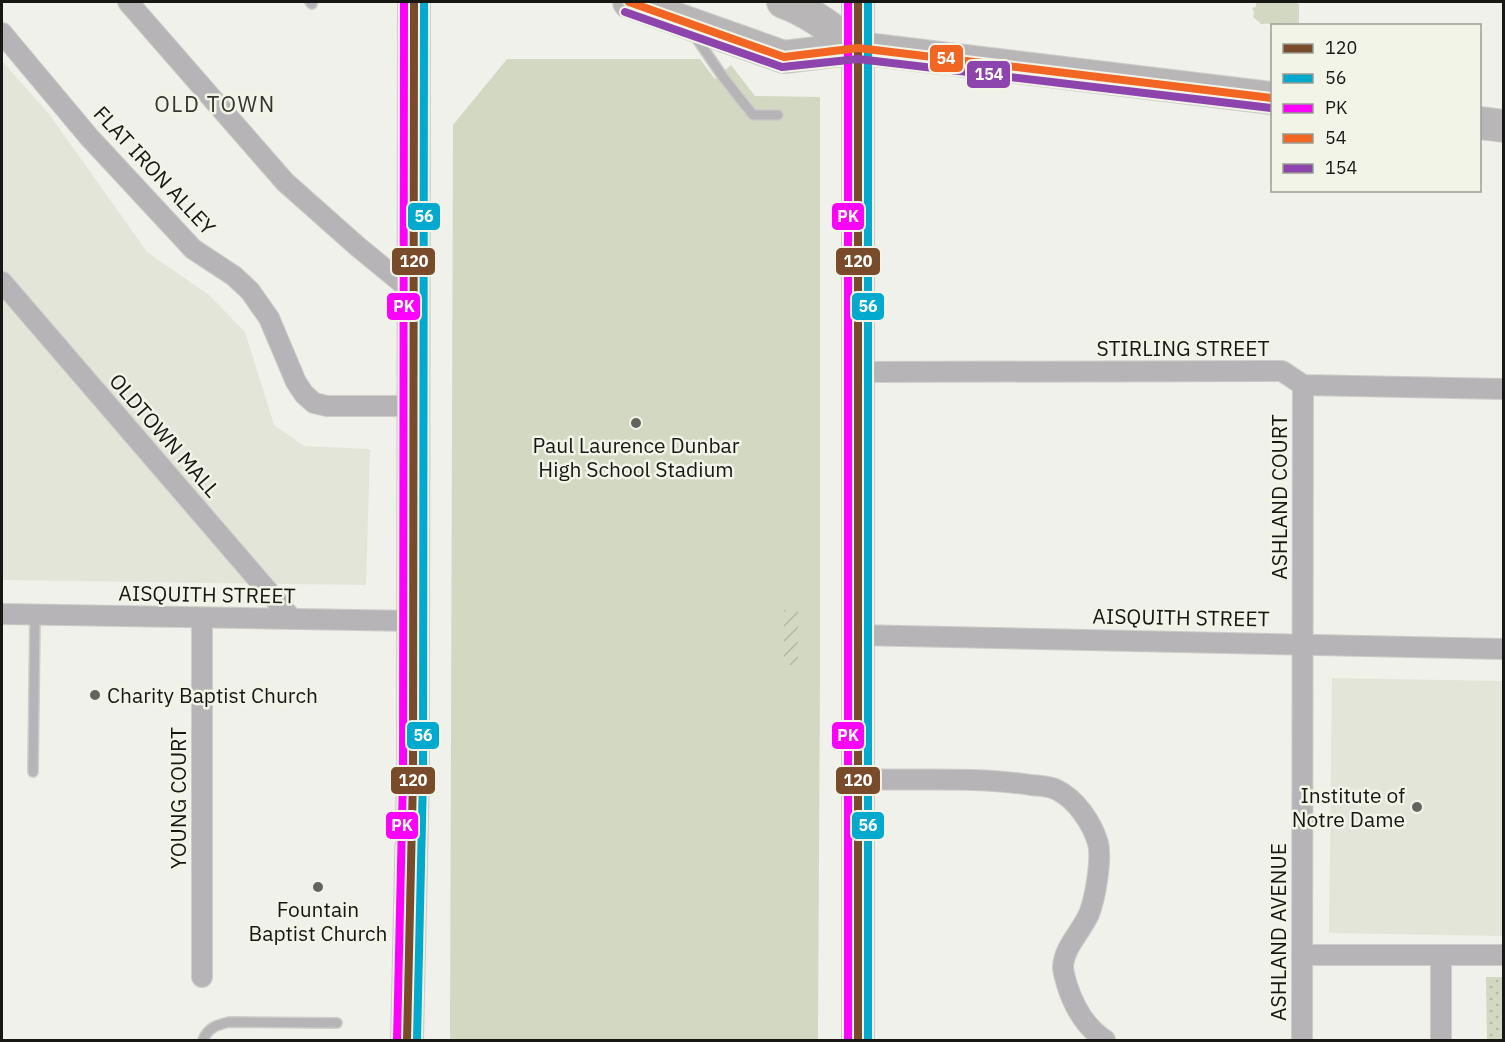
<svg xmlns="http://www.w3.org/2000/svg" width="1505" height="1042" font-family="'IBM Plex Sans',sans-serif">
  <defs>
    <pattern id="grass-dots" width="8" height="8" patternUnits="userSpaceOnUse" patternTransform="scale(1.5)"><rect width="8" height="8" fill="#d3d8c2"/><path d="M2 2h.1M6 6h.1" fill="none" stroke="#b4b9a6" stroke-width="1.8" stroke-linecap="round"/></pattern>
    <pattern id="garden-furrows" width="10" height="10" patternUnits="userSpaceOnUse" patternTransform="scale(1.5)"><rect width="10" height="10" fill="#d3d8c2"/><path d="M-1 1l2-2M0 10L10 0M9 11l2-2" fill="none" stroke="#b4b9a6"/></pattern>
  </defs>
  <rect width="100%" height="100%" fill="#f0f1ea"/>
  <g fill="#e3e5d8">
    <path d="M2 61 49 114 147 252 209 295 245 332 274 425 304 446 370 449 366 585 2 580Z"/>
    <path d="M1332 678 1503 681V936L1329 933Z"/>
  </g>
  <path fill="url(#grass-dots)" d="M1486 977H1503V1040H1487Z"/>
  <g fill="#d3d8c2">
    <path d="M1256 2H1297L1299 5V23L1261 24 1253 17 1254 12 1252 8 1256 7Z"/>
    <path d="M507 59H700L715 79 731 65 755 96 820 97V674L818 1040H450L453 125Z"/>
  </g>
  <rect fill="url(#garden-furrows)" x="784" y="610" width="14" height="55"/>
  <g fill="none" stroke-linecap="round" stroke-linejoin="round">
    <defs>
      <g id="lane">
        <path d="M310 2 312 4"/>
        <path d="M695 36 723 77 753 115H778"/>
        <path d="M33 772 35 615"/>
        <path d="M203 1040C208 1028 216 1025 229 1022L337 1023"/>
      </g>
      <g id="street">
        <path d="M128 2 285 182 357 246 413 292"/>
        <path d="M2 33 89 137 193 249 234 276 250 291 269 318 296 382 304 394 314 403 327 406H413"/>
        <path d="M2 282 292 619"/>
        <path d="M858 372 1282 371 1303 385 1504 389"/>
        <path d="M2 614 413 621"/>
        <path d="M857 635 1504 649"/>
        <path d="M857 779C915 781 973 776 1031 785 1039 786 1050 786 1057 790 1076 799 1092 823 1098 843 1102 859 1095 899 1089 914 1081 932 1064 947 1063 967 1063 973 1066 980 1067 985 1074 1007 1085 1027 1105 1040"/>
        <path d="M1302 955H1504"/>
        <path d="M202 977V618"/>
        <path d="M1302 1040 1303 385"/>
        <path d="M1441 1040V955"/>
      </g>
      <g id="primary">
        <path d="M629 2 784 57 858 48 1272 98"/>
        <path d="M783 2C811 12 834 31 858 48"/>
        <path d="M1480 123 1504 126"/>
        <path d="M407 1040 413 777 414 2"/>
        <path d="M858 1040V2"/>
      </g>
    </defs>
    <use href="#lane" stroke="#cccdc9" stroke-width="12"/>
    <use href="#street" stroke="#cccdc9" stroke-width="22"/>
    <use href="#primary" stroke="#cccdc9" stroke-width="34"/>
    <use href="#lane" stroke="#b6b4b6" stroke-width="9"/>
    <use href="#street" stroke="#b6b4b6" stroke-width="20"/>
    <use href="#primary" stroke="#b8b6b7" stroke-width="32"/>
    <defs>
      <g id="bus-1">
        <path d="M858 2V1040"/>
        <path d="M407 1040 413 777 414 2"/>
      </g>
      <g id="bus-2">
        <path d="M868 2V1040"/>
        <path d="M417 1040 423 777 424 2"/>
      </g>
      <g id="bus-3">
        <path d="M848 2V1040"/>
        <path d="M397 1040 403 777 404 2"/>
      </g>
      <path id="bus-4" d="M629 2 784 57 858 48 1272 98"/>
      <path id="bus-5" d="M625 12 782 67 858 59 1271 108"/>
    </defs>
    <use href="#bus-1" stroke="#f1f4e7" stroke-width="12"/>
    <use href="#bus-2" stroke="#f1f4e7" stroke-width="12"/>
    <use href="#bus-3" stroke="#f1f4e7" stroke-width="12"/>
    <use href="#bus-4" stroke="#f1f4e7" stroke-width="12"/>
    <use href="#bus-5" stroke="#f1f4e7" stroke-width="12"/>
    <use href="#bus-1" stroke="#7a4b2a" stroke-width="8"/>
    <use href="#bus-2" stroke="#00a9ce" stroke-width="8"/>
    <use href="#bus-3" stroke="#f0f" stroke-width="8"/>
    <use href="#bus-4" stroke="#f26522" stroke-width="8"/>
    <use href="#bus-5" stroke="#8e44ad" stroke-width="8"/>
  </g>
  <g fill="#63645f" stroke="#f1f4e7" stroke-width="2">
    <circle cx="636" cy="423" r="6"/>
    <circle cx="95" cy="695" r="6"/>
    <circle cx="1417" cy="807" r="6"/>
    <circle cx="318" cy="887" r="6"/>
  </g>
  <g text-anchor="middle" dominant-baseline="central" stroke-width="5" stroke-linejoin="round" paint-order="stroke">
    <g font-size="21" fill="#171814" stroke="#f1f4e7">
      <text transform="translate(155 170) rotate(47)">FLAT IRON ALLEY</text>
      <text x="1183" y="348">STIRLING STREET</text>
      <text transform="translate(165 435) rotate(49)">OLDTOWN MALL</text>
      <text transform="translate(1279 497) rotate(-90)">ASHLAND COURT</text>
      <text transform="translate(207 594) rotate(1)">AISQUITH STREET</text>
      <text transform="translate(1181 617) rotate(1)">AISQUITH STREET</text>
      <text transform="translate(178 798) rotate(-90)">YOUNG COURT</text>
      <text transform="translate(1278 932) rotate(-90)">ASHLAND AVENUE</text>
    </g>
    <g font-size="21" fill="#171814" stroke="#f1f4e7">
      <text x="636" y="445">Paul Laurence Dunbar<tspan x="636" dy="24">High School Stadium</tspan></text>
      <text x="107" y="695" text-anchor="start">Charity Baptist Church</text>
      <text x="1405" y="795" text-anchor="end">Institute of<tspan x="1405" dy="24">Notre Dame</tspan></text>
      <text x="318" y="909">Fountain<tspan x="318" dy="24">Baptist Church</tspan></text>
    </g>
    <g font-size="22" letter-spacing="1.5" fill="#35372e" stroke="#f1f4e7">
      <text x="215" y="103">OLD TOWN</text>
    </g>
  </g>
  <g stroke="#f1f4e7" stroke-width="2">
    <rect x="929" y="44" width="35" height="29" rx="6" fill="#f26522"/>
    <rect x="966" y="60" width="45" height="29" rx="6" fill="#8e44ad"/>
    <rect x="831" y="202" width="34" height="29" rx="6" fill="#f0f"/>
    <rect x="407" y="202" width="34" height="29" rx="6" fill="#00a9ce"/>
    <rect x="835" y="247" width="46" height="29" rx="6" fill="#7a4b2a"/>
    <rect x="391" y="247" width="45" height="29" rx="6" fill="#7a4b2a"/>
    <rect x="851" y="292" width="34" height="29" rx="6" fill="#00a9ce"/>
    <rect x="386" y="292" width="35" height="29" rx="6" fill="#f0f"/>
    <rect x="831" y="721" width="34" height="29" rx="6" fill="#f0f"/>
    <rect x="406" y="721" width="34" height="29" rx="6" fill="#00a9ce"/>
    <rect x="835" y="766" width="46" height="29" rx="6" fill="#7a4b2a"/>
    <rect x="390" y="766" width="46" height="29" rx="6" fill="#7a4b2a"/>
    <rect x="851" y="811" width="34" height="29" rx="6" fill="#00a9ce"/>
    <rect x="385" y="811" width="34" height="29" rx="6" fill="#f0f"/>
  </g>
  <g font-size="16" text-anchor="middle" font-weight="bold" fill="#fff">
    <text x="946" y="64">54</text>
    <text x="989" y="80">154</text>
    <text x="848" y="222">PK</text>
    <text x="424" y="222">56</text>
    <text x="858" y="267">120</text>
    <text x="414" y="267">120</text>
    <text x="868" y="312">56</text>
    <text x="404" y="312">PK</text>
    <text x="848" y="741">PK</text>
    <text x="423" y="741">56</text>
    <text x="858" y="786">120</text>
    <text x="413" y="786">120</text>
    <text x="868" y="831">56</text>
    <text x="402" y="831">PK</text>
  </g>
  <rect width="1505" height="1042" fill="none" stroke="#171814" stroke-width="6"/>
  <rect x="1271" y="24" width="210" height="168" fill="#f1f4e7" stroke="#9a9c93" stroke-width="1.5"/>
  <rect x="1283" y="44" width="30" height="9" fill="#7a4b2a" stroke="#9a9c93" stroke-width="1.5"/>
  <text x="1325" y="54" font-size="18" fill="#171814">120</text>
  <rect x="1283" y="74" width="30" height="9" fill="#00a9ce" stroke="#9a9c93" stroke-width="1.5"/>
  <text x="1325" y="84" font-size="18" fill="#171814">56</text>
  <rect x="1283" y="104" width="30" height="9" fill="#ff00ff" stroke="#9a9c93" stroke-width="1.5"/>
  <text x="1325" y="114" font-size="18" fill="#171814">PK</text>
  <rect x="1283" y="134" width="30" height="9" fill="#f26522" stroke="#9a9c93" stroke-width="1.5"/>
  <text x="1325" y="144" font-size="18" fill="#171814">54</text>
  <rect x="1283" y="164" width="30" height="9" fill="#8e44ad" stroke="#9a9c93" stroke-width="1.5"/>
  <text x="1325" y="174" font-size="18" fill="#171814">154</text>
</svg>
